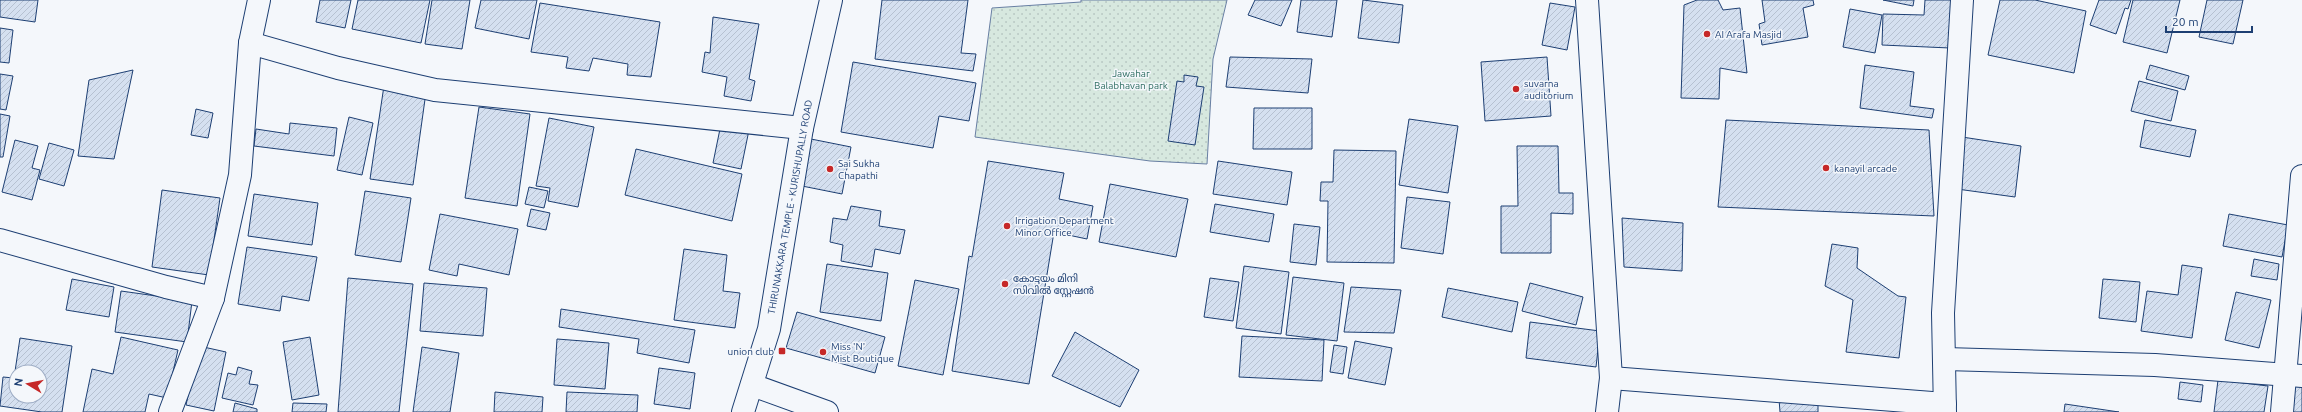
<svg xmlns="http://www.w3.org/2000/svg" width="2302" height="412" font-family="Ubuntu,'Noto Sans Malayalam',sans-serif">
  <defs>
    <pattern id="park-dots" width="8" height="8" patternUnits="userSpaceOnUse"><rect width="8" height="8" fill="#d7e8df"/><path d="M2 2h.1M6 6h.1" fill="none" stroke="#b8c8c3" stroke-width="1.8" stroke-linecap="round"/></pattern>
    <pattern id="building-hatch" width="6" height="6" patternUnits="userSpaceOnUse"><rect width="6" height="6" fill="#d5e0f0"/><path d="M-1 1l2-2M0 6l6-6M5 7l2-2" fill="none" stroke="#b6c1d1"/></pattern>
  </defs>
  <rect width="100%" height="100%" fill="#f4f7fb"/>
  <path fill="url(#park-dots)" stroke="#687fa3" d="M1081 0H1227L1213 59 1207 164 1150 161 975 137 992 8 1081 2Z"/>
  <g fill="url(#building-hatch)" stroke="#1d3f73" fill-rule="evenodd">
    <path d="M0 0H38L35 22 0 17Z"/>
    <path d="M320 0H351L345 28 316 22Z"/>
    <path d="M358 0H430L421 43 352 29Z"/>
    <path d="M432 0H470L462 49 425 44Z"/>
    <path d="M481 0H537L529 39 475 28Z"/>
    <path d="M882 0H968L961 53 976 54 973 71 875 59Z"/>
    <path d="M1255 0H1292L1281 26 1248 15Z"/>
    <path d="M1301 0H1337L1332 37 1297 32Z"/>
    <path d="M1363 0 1403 5 1399 43 1358 38Z"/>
    <path d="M1697 0H1718L1723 10 1740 8 1747 73 1720 68 1719 99 1681 98 1684 5Z"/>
    <path d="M1762 0H1813L1814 5 1803 8 1808 37 1762 45 1759 24 1765 22Z"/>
    <path d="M1883 0H1914L1913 6Z"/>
    <path d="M1925 0H1951L1950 48 1882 45 1883 14 1924 15Z"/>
    <path d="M2000 0H2035L2086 11 2074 73 1988 55Z"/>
    <path d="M2099 0H2131L2128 9 2125 8 2116 34 2090 25Z"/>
    <path d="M2133 0H2180L2167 53 2123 42Z"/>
    <path d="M2207 0H2243L2233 44 2199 37Z"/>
    <path d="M540 3 660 22 651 77 627 75 628 64 593 58 589 71 566 68 568 57 531 52Z"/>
    <path d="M1550 3 1575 7 1567 50 1542 45Z"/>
    <path d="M1850 9 1882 15 1875 53 1843 47Z"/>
    <path d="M713 17 759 24 749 79 755 81 751 101 724 96 727 77 702 72 705 52 710 53Z"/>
    <path d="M0 28 13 30 9 63 0 62Z"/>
    <path d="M1230 57 1312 59 1308 93 1226 87Z"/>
    <path d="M1547 57 1551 116 1485 121 1481 62Z"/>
    <path d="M853 62 976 83 969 121 939 116 933 148 841 132Z"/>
    <path d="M1865 65 1914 72 1910 106 1934 109 1932 118 1860 108Z"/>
    <path d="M2150 65 2189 76 2185 90 2146 79Z"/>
    <path d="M133 70 114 159 78 156 89 80Z"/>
    <path d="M0 74 13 76 6 110 0 109Z"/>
    <path d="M1184 75 1198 77 1196 86 1204 87 1195 145 1168 141 1177 81 1184 82Z"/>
    <path d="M385 79 427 85 413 185 370 179Z"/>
    <path d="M2139 81 2178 91 2171 121 2131 111Z"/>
    <path d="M479 107 530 114 517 206 465 198Z"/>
    <path d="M1254 108H1312V149H1253Z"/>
    <path d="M196 109 213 113 208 138 191 135Z"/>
    <path d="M0 114 10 116 3 157H0Z"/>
    <path d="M349 117 373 123 362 175 337 170Z"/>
    <path d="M549 118 594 127 578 207 548 201 550 188 536 186Z"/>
    <path d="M1409 119 1458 126 1448 193 1399 185Z"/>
    <path d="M1726 120 1929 130 1934 216 1718 207Z"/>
    <path d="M2145 120 2196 130 2190 157 2140 147Z"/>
    <path d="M290 123 337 128 334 156 254 146 256 129 289 134Z"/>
    <path d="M721 124 749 130 741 169 713 163Z"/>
    <path d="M1962 137 2021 146 2015 197 1957 189Z"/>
    <path d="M811 139 851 147 842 194 802 186Z"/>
    <path d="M15 140 38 146 32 168 40 170 32 200 2 192Z"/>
    <path d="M49 143 74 150 64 186 39 179Z"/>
    <path d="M1517 146H1558L1559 193H1573V214L1551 213V253H1501V206H1518Z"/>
    <path d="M636 149 742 174 732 221 625 195Z"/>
    <path d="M1334 150 1396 151 1394 263 1327 262 1328 201H1320L1321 182H1333Z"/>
    <path d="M988 161 1064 173 1059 199 1093 206 1087 239 1054 232 1029 384 952 371 969 256 972 257Z"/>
    <path d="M1218 161 1292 172 1287 205 1213 194Z"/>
    <path d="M1110 184 1188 199 1176 257 1099 242Z"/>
    <path d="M529 187 548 191 544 208 525 204Z"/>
    <path d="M162 190 220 198 209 275 152 267Z"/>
    <path d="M365 191 411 198 401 262 355 255Z"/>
    <path d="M254 194 318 203 312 245 248 236Z"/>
    <path d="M1407 197 1450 202 1443 254 1401 248Z"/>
    <path d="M1215 204 1274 214 1269 242 1210 232Z"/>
    <path d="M851 206 881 211 879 226 905 230 900 254 875 249 872 267 841 261 843 245 830 242 833 218 847 220Z"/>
    <path d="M531 209 550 213 546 230 527 226Z"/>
    <path d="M440 214 518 229 509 275 459 264 457 276 429 270Z"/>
    <path d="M2229 214 2288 225 2282 257 2223 246Z"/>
    <path d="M1622 218 1683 223 1682 271 1624 267Z"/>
    <path d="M1294 224 1320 227 1316 265 1290 262Z"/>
    <path d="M1832 244 1858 248 1857 268 1898 296 1906 297 1899 358 1846 352 1853 300 1825 286Z"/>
    <path d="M247 247 317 257 309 301 282 296 280 311 238 304Z"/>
    <path d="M684 249 727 255 723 291 740 293 735 328 674 320Z"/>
    <path d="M2254 259 2279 264 2277 280 2251 276Z"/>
    <path d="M827 264 888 273 881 321 820 312Z"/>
    <path d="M2182 265 2202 268 2192 338 2141 331 2147 291 2178 295Z"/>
    <path d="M1244 266 1289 272 1281 334 1236 328Z"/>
    <path d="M1293 277 1344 283 1337 341 1286 335Z"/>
    <path d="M348 278 413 284 399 412H338Z"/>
    <path d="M1210 278 1239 282 1233 321 1204 317Z"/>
    <path d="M72 279 114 287 109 317 66 310Z"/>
    <path d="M2103 279 2140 282 2136 322 2099 318Z"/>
    <path d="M915 280 959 289 943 375 898 366Z"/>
    <path d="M424 283 487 288 483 336 420 331Z"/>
    <path d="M1530 283 1583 297 1576 325 1522 311Z"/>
    <path d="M1351 287 1401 290 1394 333 1344 332Z"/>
    <path d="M1448 288 1518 302 1512 332 1442 317Z"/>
    <path d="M121 291 192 301 187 342 115 332Z"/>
    <path d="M2236 292 2271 300 2259 348 2225 340Z"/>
    <path d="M561 309 695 330 689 363 637 353 639 339 559 327Z"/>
    <path d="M797 312 885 337 875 373 786 348Z"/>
    <path d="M1530 322 1600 331 1596 367 1526 358Z"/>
    <path d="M1075 332 1139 370 1120 407 1052 376Z"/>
    <path d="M1242 336 1324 340 1322 381 1239 377Z"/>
    <path d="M121 337 178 350 167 398 149 394 145 412H83L92 369 113 374Z"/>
    <path d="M310 337 319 395 292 400 283 342Z"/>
    <path d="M20 338 72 346 62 412H42L0 406 3 377 14 378ZM16 372H40V396H16Z"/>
    <path d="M557 339 609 343 605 389 554 385Z"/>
    <path d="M1355 341 1392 348 1385 385 1348 378Z"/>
    <path d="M1334 345 1347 347 1343 374 1330 372Z"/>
    <path d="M199 346 226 352 214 411 186 405Z"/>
    <path d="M422 347 459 353 450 412H413Z"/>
    <path d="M238 367 252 371 249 384 258 385 253 405 222 398 228 373 236 375Z"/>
    <path d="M659 368 695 373 690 409 654 404Z"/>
    <path d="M2293 379 2302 381V412H2288Z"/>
    <path d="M2218 380 2268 386 2264 412H2214Z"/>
    <path d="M2180 382 2203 385 2201 402 2178 399Z"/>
    <path d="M495 392 543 397 542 412H494Z"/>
    <path d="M567 392 638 395 637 412H566Z"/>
    <path d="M1818 397V412H1780L1779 399Z"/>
    <path d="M235 403 257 409V412H233Z"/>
    <path d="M293 403 327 404 326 412H292Z"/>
    <path d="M2065 404 2119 412H2064Z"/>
  </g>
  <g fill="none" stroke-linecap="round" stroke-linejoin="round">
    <defs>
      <g id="minor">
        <path d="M1587 0 1611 378 1607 412"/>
        <path d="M250 43 338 68 435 90 802 128"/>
        <path d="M0 240 166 287 213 298 240 175 250 43 259 0"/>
        <path d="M1945 359 2155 365 2302 376"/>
        <path d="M1611 378 1945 404"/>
        <path d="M752 385 827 412"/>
        <path d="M170 412 213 298"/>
        <path d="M1945 412 1943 313 1962 0"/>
        <path d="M2282 412 2302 176"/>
      </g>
      <path id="secondary" d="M743 412 769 329 802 128 831 0"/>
    </defs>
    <use href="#minor" stroke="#1d3f73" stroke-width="24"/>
    <use href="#secondary" stroke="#1d3f73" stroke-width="24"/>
    <use href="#minor" stroke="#f4f7fb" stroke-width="22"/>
    <use href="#secondary" stroke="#f4f7fb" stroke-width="22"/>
  </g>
  <g fill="#c62828" stroke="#f4f7fb" stroke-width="1.5">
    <circle cx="1707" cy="34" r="4"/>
    <circle cx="1516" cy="89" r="4"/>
    <circle cx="1826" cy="168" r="4"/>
    <circle cx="830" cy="169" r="4"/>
    <circle cx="1007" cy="226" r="4"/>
    <circle cx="1005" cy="284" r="4"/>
    <rect x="778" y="347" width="8" height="8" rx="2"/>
    <circle cx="823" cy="352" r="4"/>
  </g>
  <g text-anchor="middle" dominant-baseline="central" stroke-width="3" stroke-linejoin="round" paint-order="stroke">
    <g font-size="10" fill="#1d3f73" stroke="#f4f7fb" text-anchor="start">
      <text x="1715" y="34">AI Arafa Masjid</text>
      <text x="1524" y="83">suvarna<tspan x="1524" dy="12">auditorium</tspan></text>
      <text x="838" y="163">Sai Sukha<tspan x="838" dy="12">Chapathi</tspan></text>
      <text x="1834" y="168">kanayil arcade</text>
      <text x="1015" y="220">Irrigation Department<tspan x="1015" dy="12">Minor Office</tspan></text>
      <text x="1013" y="278">കോട്ടയം മിനി<tspan x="1013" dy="12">സിവിൽ സ്റ്റേഷൻ</tspan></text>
      <text x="831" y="346">Miss 'N'<tspan x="831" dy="12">Mist Boutique</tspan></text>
      <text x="774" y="351" text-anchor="end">union club</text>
    </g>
    <g font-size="10" fill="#2c6c60" stroke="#f4f7fb">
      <text x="1131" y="73">Jawahar<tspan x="1131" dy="12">Balabhavan park</tspan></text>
    </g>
    <g font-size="10" fill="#1d3f73" stroke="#f4f7fb">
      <text transform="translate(790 207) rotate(-80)">THIRUNAKKARA TEMPLE - KURISHUPALLY ROAD</text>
    </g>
  </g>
  <g transform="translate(28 384) rotate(280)"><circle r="19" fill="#f4f7fb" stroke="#9eadc5"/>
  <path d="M0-3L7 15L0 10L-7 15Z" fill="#c62828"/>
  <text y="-6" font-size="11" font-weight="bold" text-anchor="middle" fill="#1d3f73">N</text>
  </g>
  <path d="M2166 26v6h86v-6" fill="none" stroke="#1d3f73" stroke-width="2"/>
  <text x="2172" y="26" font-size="12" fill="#1d3f73" stroke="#f4f7fb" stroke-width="3" paint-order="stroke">20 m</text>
</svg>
